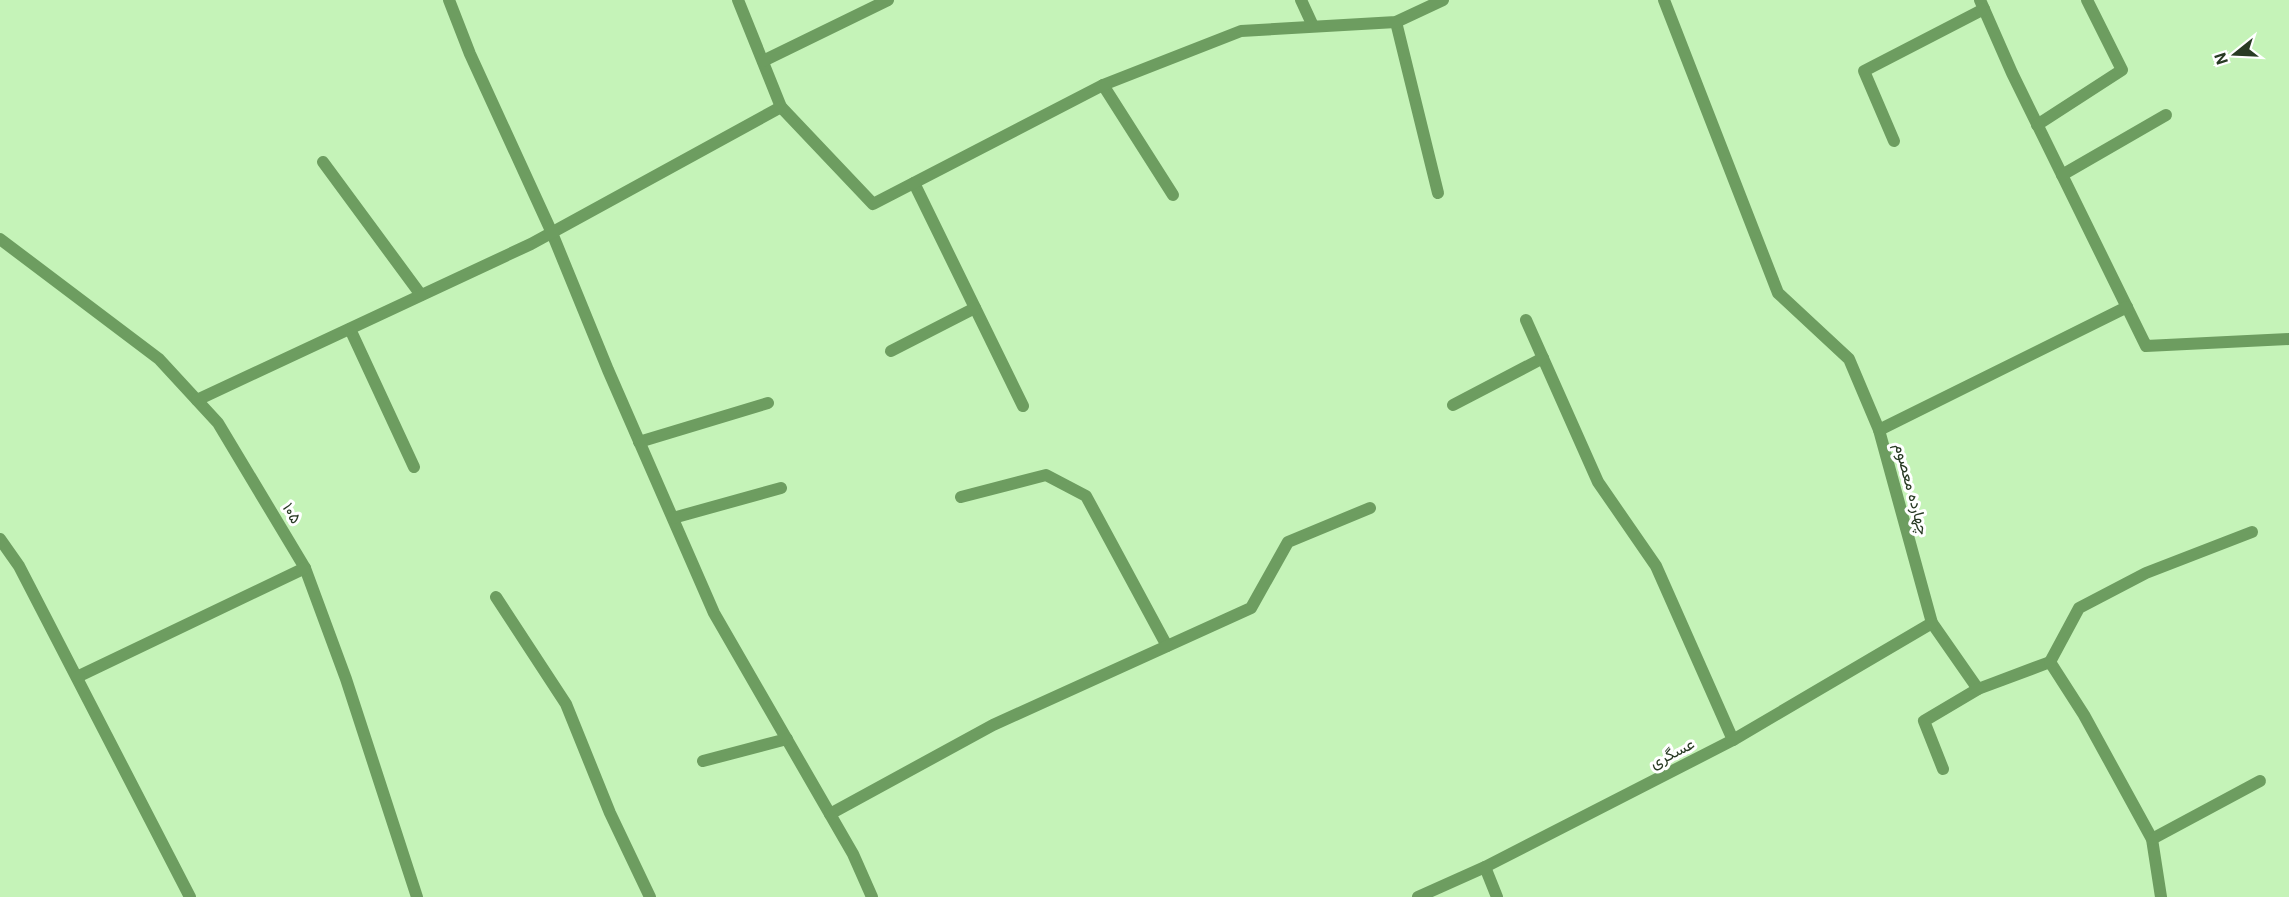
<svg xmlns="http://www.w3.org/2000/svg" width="2289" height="897" font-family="Roboto,Vazirmatn,sans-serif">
  <rect width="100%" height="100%" fill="#c5f3b8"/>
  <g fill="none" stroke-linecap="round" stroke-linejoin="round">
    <g stroke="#6d9d60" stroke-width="12">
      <path d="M449 0 470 54 552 233 608 370 714 613 853 854 872 897"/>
      <path d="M738 0 781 107"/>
      <path d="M1301 0 1313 26"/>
      <path d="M1664 0 1778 293 1849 359 1879 430 1932 623 1978 689 2050 662 2084 715 2152 839 2161 897"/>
      <path d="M1980 0 2012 73 2146 346 2289 339"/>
      <path d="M1396 22 1438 193"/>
      <path d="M763 61 888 0"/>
      <path d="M1103 85 1173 195"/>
      <path d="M2037 125 2122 70 2087 0"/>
      <path d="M1894 141 1864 71 1984 9"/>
      <path d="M323 162 421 295"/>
      <path d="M2062 175 2166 115"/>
      <path d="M914 183 1023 406"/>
      <path d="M0 239 159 359 218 423 305 568 346 679 417 897"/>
      <path d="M1526 320 1598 482 1656 566 1733 740"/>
      <path d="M350 329 414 467"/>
      <path d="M891 351 975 308"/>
      <path d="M197 400 531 244 781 107 873 204 1103 85 1241 31 1396 22 1443 0"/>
      <path d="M1453 405 1543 358"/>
      <path d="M1879 430 2127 307"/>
      <path d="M639 442 768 403"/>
      <path d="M961 497 1046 475 1086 496 1167 646"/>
      <path d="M673 518 781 488"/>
      <path d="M0 539 19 566 190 897"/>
      <path d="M496 597 566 704 610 813 650 897"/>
      <path d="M2050 662 2079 608 2146 573 2252 532"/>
      <path d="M77 677 305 568"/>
      <path d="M703 761 787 739"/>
      <path d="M1943 769 1924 721 1978 689"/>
      <path d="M830 814 993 725 1251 608 1288 542 1370 508"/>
      <path d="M2152 839 2260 781"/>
      <path d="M1485 867 1497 897"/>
      <path d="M1418 897 1485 867 1733 740 1932 623"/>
    </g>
  </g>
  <g text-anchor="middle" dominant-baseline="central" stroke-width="6" stroke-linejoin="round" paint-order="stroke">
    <g font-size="16" fill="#283a23" stroke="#fff">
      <text transform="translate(1912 489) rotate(75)">چهارده معصوم</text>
      <text transform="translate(292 513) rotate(59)">۱۰۵</text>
      <text transform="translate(1672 753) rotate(-27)">عسگری</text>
    </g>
  </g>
  <g transform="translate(2235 54) rotate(252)" stroke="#ffffff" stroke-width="4.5" paint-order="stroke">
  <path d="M0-4.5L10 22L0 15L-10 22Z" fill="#283a23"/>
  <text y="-9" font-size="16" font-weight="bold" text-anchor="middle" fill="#283a23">N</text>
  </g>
</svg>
